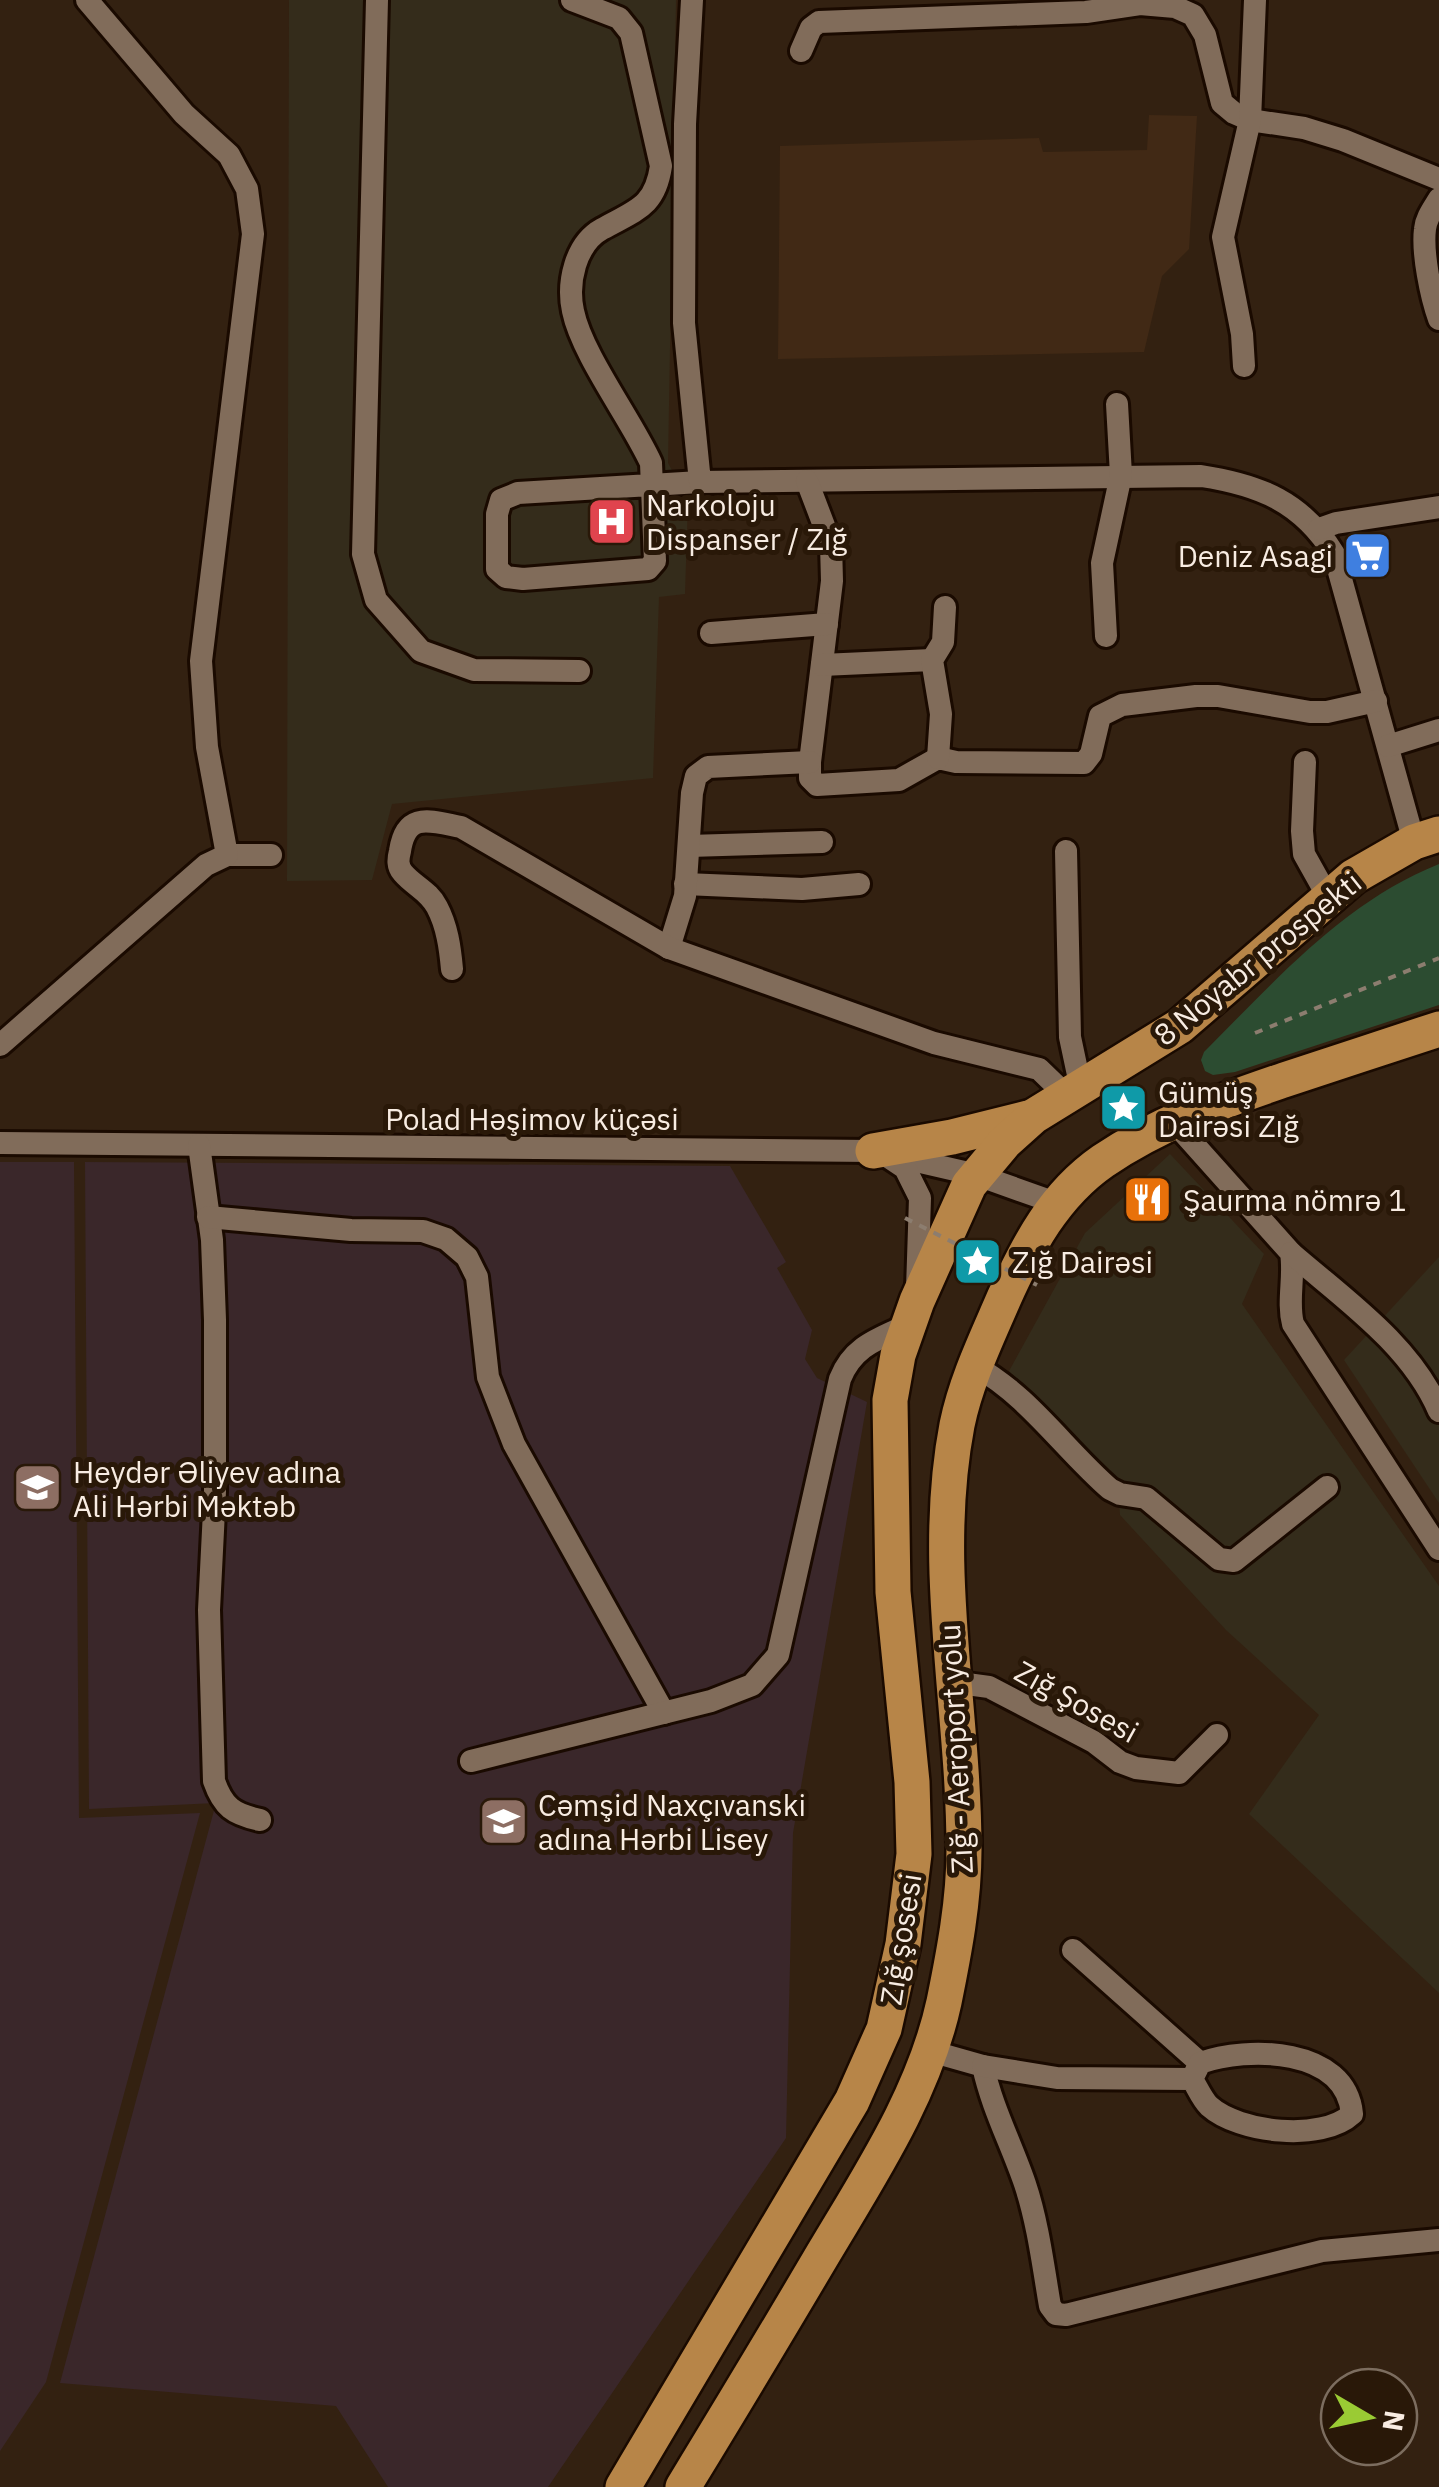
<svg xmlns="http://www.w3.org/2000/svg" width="1439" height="2487" font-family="'IBM Plex Sans',sans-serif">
  <rect width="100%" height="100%" fill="#332111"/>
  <path fill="#412915" d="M1149 115 1197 116 1189 249 1162 276 1144 352 778 359 780 146 1039 138 1043 152 1147 150Z"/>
  <g fill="#342c1b">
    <path d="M289 0H676L668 463 688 500 685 594 659 597 653 778 392 804 372 880 287 881Z"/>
    <path d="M1170 1154 1264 1254 1242 1304 1439 1586V1993L1249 1814 1319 1715 1226 1630 1120 1515 1118 1485 1009 1371 1085 1233Z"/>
    <path d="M1439 1257V1503L1344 1360Z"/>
  </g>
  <g fill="#3a272a">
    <path d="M0 1162H74L79 1818 200 1813 46 2382 0 2451Z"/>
    <path d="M85 1162 730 1166 786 1262 777 1268 812 1330 805 1359 817 1378 867 1402 793 1833 786 2138 548 2487H388L336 2406 60 2383 216 1803 89 1809Z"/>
  </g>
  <path fill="#2c4c31" d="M1439 864V1005L1235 1072 1213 1075 1205 1071 1201 1060 1204 1052C1275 981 1344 902 1439 864Z"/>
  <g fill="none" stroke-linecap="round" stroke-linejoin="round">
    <defs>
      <g id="minor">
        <path d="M377 0 363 554 376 600 421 651 474 670 579 671"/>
        <path d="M572 0 619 18 631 33 661 166C655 207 636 210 602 229 575 244 567 283 573 311 582 355 631 419 651 463L655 561 648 569 523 579 506 577 497 569V514L501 500 518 493 700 482"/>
        <path d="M692 0 685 124 684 323 700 482 1201 476C1260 485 1302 502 1334 554L1414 842"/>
        <path d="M801 51 811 28 819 22 1086 12 1140 4 1175 7 1193 15 1205 35 1222 103 1234 113 1250 120 1304 128 1343 140 1439 179"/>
        <path d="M1439 199C1433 209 1426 218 1425 229 1422 253 1431 297 1439 319"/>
        <path d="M1244 366 1242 334 1223 237 1250 120 1255 0"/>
        <path d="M807 481 831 544 832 581 810 762V778L817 785 899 780 938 758 956 762 1084 763 1091 754 1100 716 1122 705 1196 696H1218L1310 712H1327L1376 701"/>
        <path d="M1319 529 1336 523 1439 507"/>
        <path d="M711 633 827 624"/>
        <path d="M1106 636 1102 563 1121 475 1117 404"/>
        <path d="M822 665 932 660"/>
        <path d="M1388 746 1439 730"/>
        <path d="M938 758 941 714 932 660 943 642 945 607"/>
        <path d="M1305 762 1302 831 1304 854 1328 897"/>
        <path d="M689 846 822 842"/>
        <path d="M1066 851 1070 1037 1081 1089"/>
        <path d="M227 855H271"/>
        <path d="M685 884 802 889 859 884"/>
        <path d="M669 948 685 896 692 793 696 776 708 767 810 762"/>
        <path d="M452 969C450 947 447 926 437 907 429 891 414 886 403 873 397 866 398 859 400 851 406 811 430 821 461 827L669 948 934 1043 1039 1069 1068 1097"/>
        <path d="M0 1045 206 865 227 855 207 747 201 661 253 234 247 189 229 155 184 114 87 0"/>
        <path d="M1173 1121 1291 1253C1295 1277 1287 1301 1293 1324L1439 1549"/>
        <path d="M0 1143 873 1151 977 1175 1056 1203"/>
        <path d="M199 1145 212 1240 215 1320V1491L209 1610 214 1781C223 1807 233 1814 260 1820"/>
        <path d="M890 1158 905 1168 920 1198 917 1289"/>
        <path d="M208 1217 351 1230 423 1231 446 1239 467 1257 477 1277 488 1377 514 1444 664 1713"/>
        <path d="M1291 1253C1344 1299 1411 1345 1439 1411"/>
        <path d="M975 1366C1029 1396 1064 1449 1110 1489L1120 1494 1146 1498 1219 1559 1234 1561 1327 1487"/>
        <path d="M952 1682 989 1687 1094 1742 1120 1762 1136 1768 1179 1773 1217 1735"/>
        <path d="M471 1761 711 1701 752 1685 778 1655 840 1379C853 1346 878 1339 908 1325"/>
        <path d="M1073 1950 1200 2063"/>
        <path d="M930 2051 983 2066C992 2108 1011 2143 1025 2184 1038 2223 1043 2265 1050 2306L1056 2314 1066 2315 1322 2251 1439 2240"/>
        <path d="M983 2066 1057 2078 1192 2079C1197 2087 1202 2099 1209 2106 1239 2133 1322 2142 1352 2114 1346 2047 1247 2046 1200 2063L1192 2079"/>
      </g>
      <g id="highway">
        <path d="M873 1151 952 1137 1028 1118"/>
        <path d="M623 2487 852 2101 884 2029 903 1944 914 1854 912 1782 893 1592 890 1400 898 1355 917 1301 969 1185 1005 1142 1034 1116 1180 1026 1353 877 1414 842 1439 834"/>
        <path d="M683 2487C730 2410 777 2332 823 2254 870 2175 924 2094 944 2002 954 1953 964 1901 964 1850 964 1709 930 1566 957 1425 966 1381 986 1340 1004 1298 1028 1245 1054 1195 1103 1161 1160 1122 1220 1102 1284 1080 1336 1063 1387 1046 1439 1029"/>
      </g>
    </defs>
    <use href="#minor" stroke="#1a0a00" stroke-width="28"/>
    <use href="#highway" stroke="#1a0a00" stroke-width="40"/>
    <path stroke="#8c7d6f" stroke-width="4" stroke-dasharray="8 8" stroke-linecap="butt" d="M1255 1033 1439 958"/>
    <use href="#minor" stroke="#816c5a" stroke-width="22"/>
    <use href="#highway" stroke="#b78548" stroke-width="35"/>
    <path stroke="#8c7d6f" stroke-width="4" stroke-dasharray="8 8" stroke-linecap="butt" d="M905 1218 1037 1285"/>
  </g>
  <defs>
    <symbol id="hospital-square" viewBox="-11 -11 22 22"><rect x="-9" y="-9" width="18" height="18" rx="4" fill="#e0444e" stroke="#291808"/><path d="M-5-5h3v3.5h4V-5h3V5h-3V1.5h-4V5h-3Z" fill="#fff"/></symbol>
    <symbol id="supermarket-square" viewBox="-11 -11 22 22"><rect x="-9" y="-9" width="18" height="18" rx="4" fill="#3f7fe0" stroke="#291808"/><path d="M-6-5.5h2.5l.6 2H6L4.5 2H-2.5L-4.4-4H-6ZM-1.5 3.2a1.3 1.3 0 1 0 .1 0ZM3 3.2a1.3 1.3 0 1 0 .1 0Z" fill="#fff"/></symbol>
    <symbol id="sight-square" viewBox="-11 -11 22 22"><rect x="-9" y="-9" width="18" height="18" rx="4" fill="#0f9aa8" stroke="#291808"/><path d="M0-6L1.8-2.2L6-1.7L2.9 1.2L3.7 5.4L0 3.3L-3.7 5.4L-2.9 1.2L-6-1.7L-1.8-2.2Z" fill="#fff"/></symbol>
    <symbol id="restaurant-square" viewBox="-11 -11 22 22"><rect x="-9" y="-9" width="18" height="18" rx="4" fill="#e8710a" stroke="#291808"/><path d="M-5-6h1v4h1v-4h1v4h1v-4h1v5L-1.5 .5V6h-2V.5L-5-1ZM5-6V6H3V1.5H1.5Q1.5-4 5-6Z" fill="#fff"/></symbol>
    <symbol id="university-square" viewBox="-11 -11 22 22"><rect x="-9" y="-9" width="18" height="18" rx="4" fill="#8d6e63" stroke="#291808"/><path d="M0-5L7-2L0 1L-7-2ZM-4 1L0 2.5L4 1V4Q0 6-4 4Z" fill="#fff"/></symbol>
    <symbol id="school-square" viewBox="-11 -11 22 22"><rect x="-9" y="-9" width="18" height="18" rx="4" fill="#8d6e63" stroke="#291808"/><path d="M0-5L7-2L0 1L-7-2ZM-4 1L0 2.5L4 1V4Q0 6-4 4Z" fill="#fff"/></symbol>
  </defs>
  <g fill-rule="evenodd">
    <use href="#hospital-square" x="584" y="494" width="55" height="55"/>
    <use href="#supermarket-square" x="1340" y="528" width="55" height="55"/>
    <use href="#sight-square" x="1096" y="1080" width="55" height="55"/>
    <use href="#restaurant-square" x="1120" y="1172" width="55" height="55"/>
    <use href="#sight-square" x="950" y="1234" width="55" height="55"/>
    <use href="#university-square" x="10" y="1460" width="55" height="55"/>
    <use href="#school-square" x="476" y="1794" width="55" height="55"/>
  </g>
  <g text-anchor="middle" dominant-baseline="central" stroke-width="10" stroke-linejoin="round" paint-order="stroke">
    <g font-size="30" fill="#f8ece2" stroke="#291808" text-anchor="start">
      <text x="646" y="504">Narkoloju<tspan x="646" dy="34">Dispanser / Zığ</tspan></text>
      <text x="1333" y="555" text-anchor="end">Deniz Asagi</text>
      <text x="1158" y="1091">Gümüş<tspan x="1158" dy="34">Dairəsi Zığ</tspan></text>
      <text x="1183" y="1199">Şaurma nömrә 1</text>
      <text x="1012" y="1261">Zığ Dairəsi</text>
      <text x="73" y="1471">Heydər Əliyev adına<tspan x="73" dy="34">Ali Hərbi Məktəb</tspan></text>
      <text x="538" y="1804">Cəmşid Naxçıvanski<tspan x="538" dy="34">adına Hərbi Lisey</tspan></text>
    </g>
    <g font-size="30" fill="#f8ece2" stroke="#291808">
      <text transform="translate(1257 958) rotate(-39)">8 Noyabr prospekti</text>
      <text x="532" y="1118">Polad Həşimov küçəsi</text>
      <text transform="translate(1077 1701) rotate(29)">Zığ Şosesi</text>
      <text transform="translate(955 1749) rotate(-93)">Zığ - Aeroport yolu</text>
      <text transform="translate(900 1939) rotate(-81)">Zığ şosesi</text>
    </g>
  </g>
  <g transform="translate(1369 2417) rotate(99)"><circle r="48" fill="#291808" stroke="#7c6d5f" stroke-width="2.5"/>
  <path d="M0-8L18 38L0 25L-18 38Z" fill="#9acb34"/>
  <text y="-15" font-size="28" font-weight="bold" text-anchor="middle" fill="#f8ece2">N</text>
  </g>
</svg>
